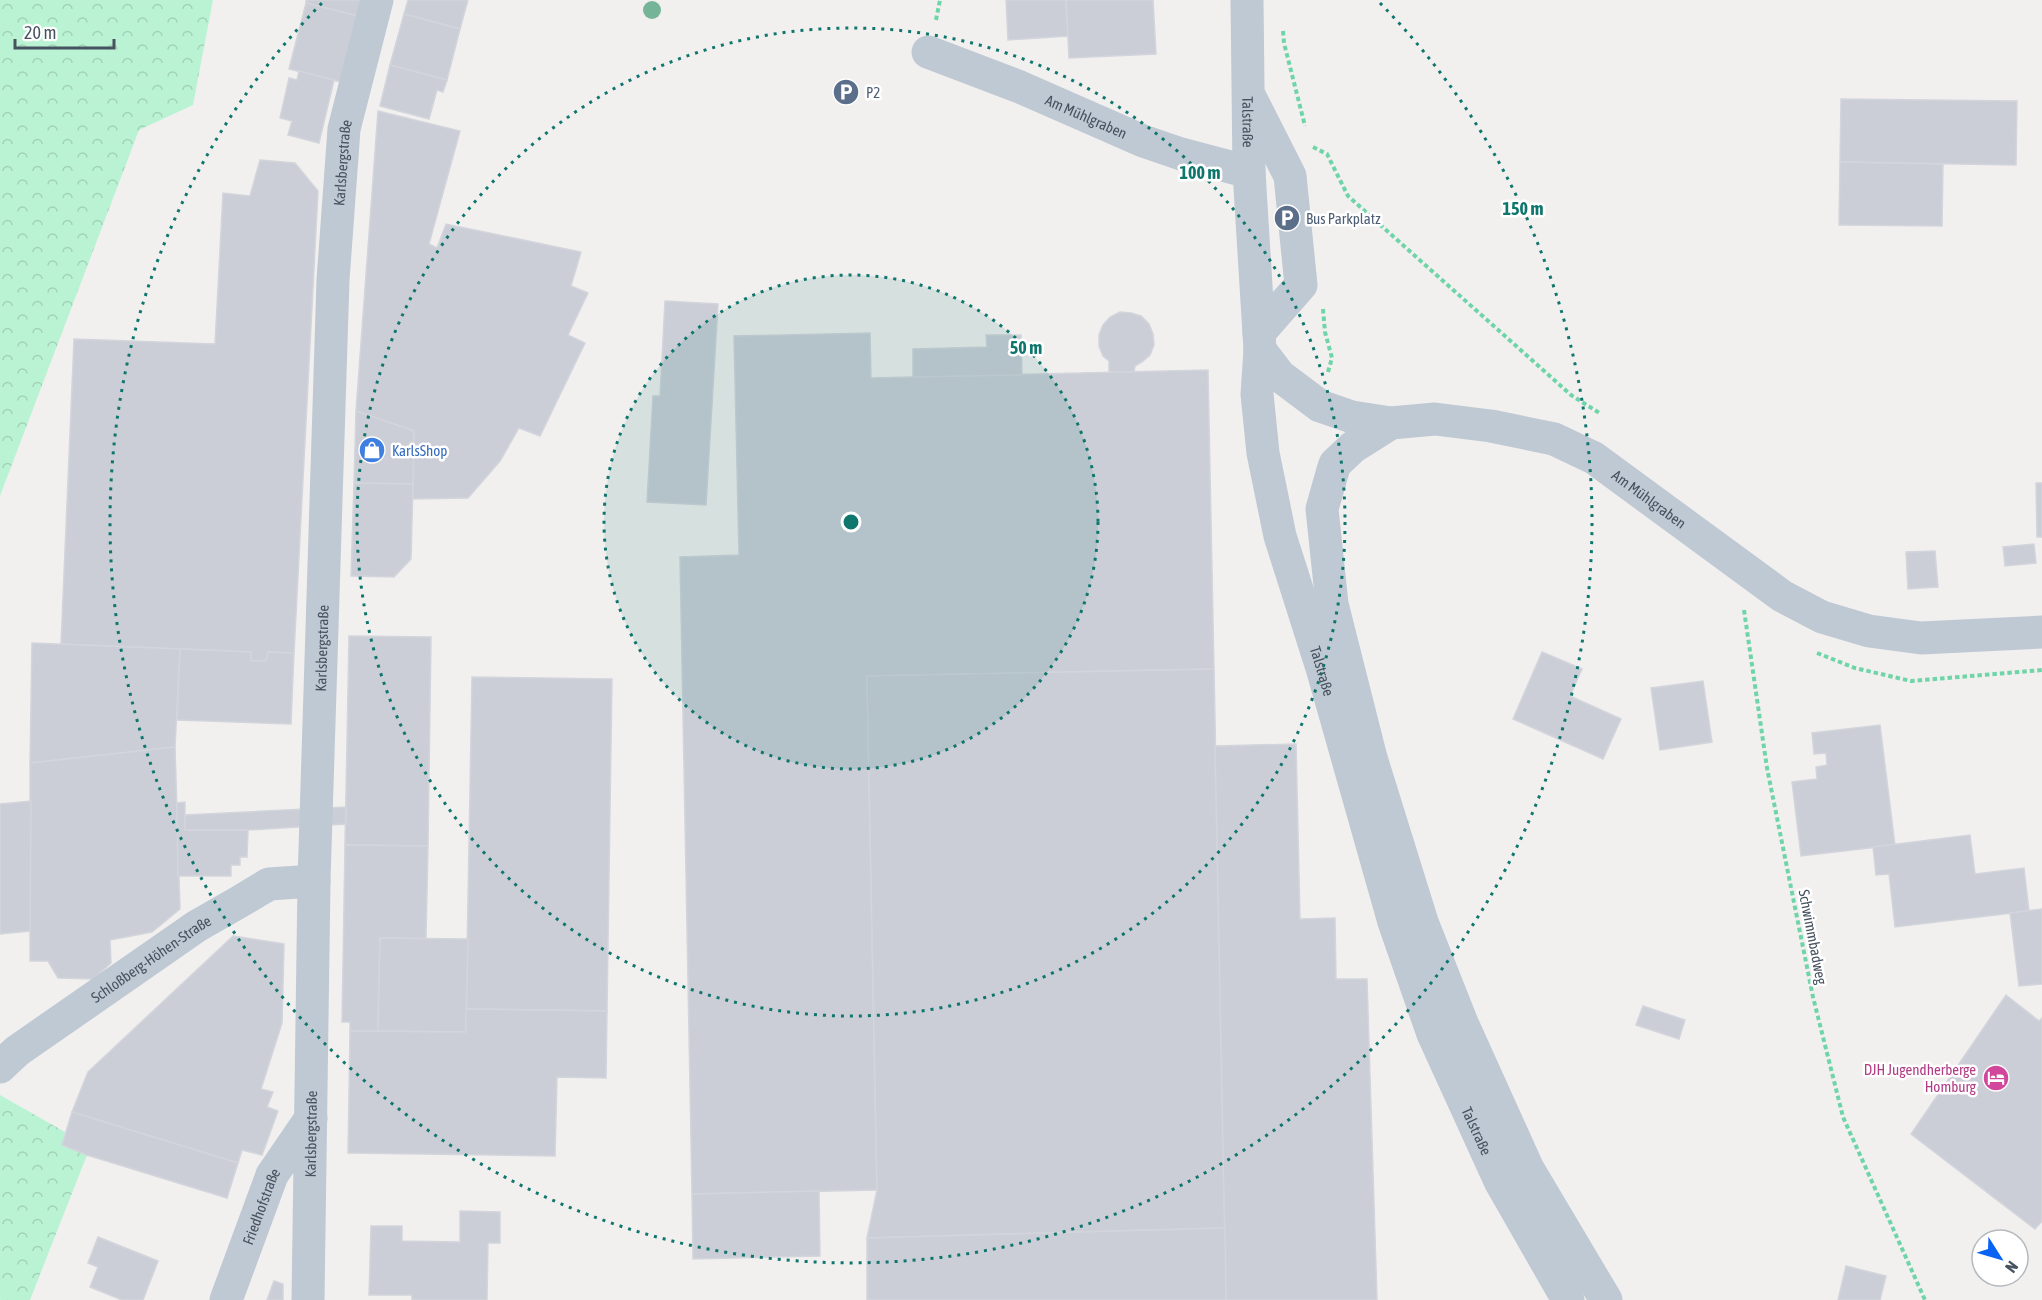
<svg xmlns="http://www.w3.org/2000/svg" width="2042" height="1300" font-family="'Asap Condensed',sans-serif">
  <defs>
    <pattern id="forest-crowns" width="20" height="18" patternUnits="userSpaceOnUse" patternTransform="scale(1.5)"><rect width="20" height="18" fill="#baf3d4"/><path d="M2 6a3 3 0 1 1 6 0M12 15a3 3 0 1 1 6 0" fill="none" stroke="#a1d2b8"/></pattern>
  </defs>
  <rect width="100%" height="100%" fill="#f2f0ef"/>
  <g fill="url(#forest-crowns)">
    <path d="M0 0H213L193 105 139 130 0 496Z"/>
    <path d="M0 1095 65 1132 62 1145 87 1155 30 1300H0Z"/>
  </g>
  <g fill="#cbced6" stroke="#d3d5dc" stroke-width="1.5">
    <path d="M306 0H362L358 16 306 3Z"/>
    <path d="M408 0H468L460 29 404 14Z"/>
    <path d="M1006 0H1066L1068 36 1008 40Z"/>
    <path d="M1066 0H1153L1156 54 1069 58Z"/>
    <path d="M306 3 358 16 341 82 289 69Z"/>
    <path d="M404 14 460 29 447 80 390 65Z"/>
    <path d="M390 65 447 80 443 92 437 90 429 119 380 106Z"/>
    <path d="M299 71 334 80 319 143 288 135 292 121 280 118 289 78 297 80Z"/>
    <path d="M1841 99 2017 101 2016 165 1840 162Z"/>
    <path d="M378 111 460 131 429 244 437 248 446 224 581 252 571 286 588 293 568 335 585 343 540 436 519 428 500 461 468 498 412 499 414 431 356 411Z"/>
    <path d="M260 160 295 163 318 191 294 653 268 652 266 661H251V652L61 644 74 339 215 344 223 193 250 196Z"/>
    <path d="M1840 162 1943 164 1942 226 1839 225Z"/>
    <path d="M665 301 718 304 706 505 647 502 653 396H660Z"/>
    <path d="M1120 312 1131 313 1141 316 1149 324 1153 334 1154 345 1150 355 1142 362 1135 366 1134 372H1109V361L1103 356 1099 346V335L1103 325 1110 317Z"/>
    <path d="M870 333 871 378 1208 370 1214 669 867 676 877 1190 692 1194 680 557 739 555 734 336Z"/>
    <path d="M986 335H1021L1022 375 913 377V349L987 347Z"/>
    <path d="M356 411 414 431 413 484 354 483Z"/>
    <path d="M354 483 413 484 411 559 394 577 351 576Z"/>
    <path d="M2036 483H2042V537H2037Z"/>
    <path d="M2034 544 2036 563 2005 566 2003 547Z"/>
    <path d="M1935 551 1938 587 1908 589 1906 552Z"/>
    <path d="M349 636 431 637 428 846 345 845Z"/>
    <path d="M32 643 180 649 175 747 30 763Z"/>
    <path d="M180 649 251 652V661H266L268 652 294 653 291 724 177 720Z"/>
    <path d="M1542 652 1582 669 1570 696 1621 719 1603 759 1513 719Z"/>
    <path d="M1214 669 1225 1228 867 1238 877 1190 867 676Z"/>
    <path d="M472 677 612 679 607 1011 466 1009Z"/>
    <path d="M1703 681 1712 742 1660 750 1651 688Z"/>
    <path d="M1880 725 1895 845 1801 856 1792 782 1817 779 1816 767 1827 765 1826 753 1814 754 1812 733Z"/>
    <path d="M1296 744 1300 919 1335 918 1336 979H1367L1377 1300H1226L1215 746Z"/>
    <path d="M175 747 180 909 152 932 110 940 111 963 93 979 58 978 48 961H30V763Z"/>
    <path d="M31 801 30 931 0 934V804Z"/>
    <path d="M185 802V830H248L247 857H240V865H231V876H178L177 803Z"/>
    <path d="M346 807V824L248 830H185V815Z"/>
    <path d="M1970 835 1975 874 2024 868 2029 911 1895 927 1889 874 1876 875 1873 847Z"/>
    <path d="M345 845 428 846 426 939 380 938 378 1031H350V1022H342Z"/>
    <path d="M2042 909V984L2019 986 2010 913Z"/>
    <path d="M233 936 284 944 282 1023 261 1089 273 1092 267 1107 278 1111 262 1155 242 1150 238 1163 72 1112 88 1072Z"/>
    <path d="M380 938 468 939 466 1032 378 1031Z"/>
    <path d="M2006 995 2039 1021 2042 1018V1221L2035 1229 1911 1134Z"/>
    <path d="M1643 1006 1685 1020 1679 1039 1636 1025Z"/>
    <path d="M466 1009 607 1011 606 1078 557 1077 555 1156 348 1153 350 1031 466 1032Z"/>
    <path d="M72 1112 238 1163 227 1198 87 1155 62 1145Z"/>
    <path d="M819 1191 820 1256 693 1259 692 1194Z"/>
    <path d="M460 1211 500 1212V1243H488L487 1300H412V1295H369L371 1226H402V1241L460 1242Z"/>
    <path d="M1225 1228 1226 1300H867V1238Z"/>
    <path d="M98 1237 158 1261 143 1300H122L90 1287 98 1267 88 1263Z"/>
    <path d="M1846 1266 1886 1276 1880 1300H1838Z"/>
    <path d="M274 1281 283 1284V1300H267Z"/>
  </g>
  <g fill="none" stroke-linecap="round" stroke-linejoin="round">
    <g stroke="#6fd5a8" stroke-width="4" stroke-dasharray="4.5 3" stroke-linecap="butt">
      <path d="M936 20 940 0"/>
      <path d="M1283 31 1284 43 1305 126"/>
      <path d="M1313 147 1327 154 1348 196 1571 395 1601 414"/>
      <path d="M1323 309 1325 332 1332 358 1328 372"/>
      <path d="M1744 610 1767 768 1813 997 1843 1117 1925 1300"/>
      <path d="M1817 653 1855 668 1911 681 2042 670"/>
    </g>
    <g stroke="#bfc9d3" stroke-width="33">
      <path id="s1" d="M1247 0 1249 172 1260 350 1257 394 1263 453 1280 536 1322 668 1394 922 1433 1034 1500 1181 1568 1300"/>
      <path id="s2" d="M928 52 1020 87 1143 141 1181 154 1249 172"/>
      <path d="M1251 99 1290 176 1301 285 1259 333"/>
      <path id="s3" d="M1260 350 1280 376 1320 406 1352 417 1391 423 1435 419 1491 426 1554 439 1594 458 1782 596 1822 617 1869 631 1921 638 2042 632"/>
      <path d="M1391 423 1353 447 1335 464 1333 470 1322 509 1332 604 1371 758 1422 922 1462 1023 1528 1169 1606 1300"/>
      <path id="s4" d="M0 1067 17 1051 197 926 239 902 269 884 314 881"/>
      <path id="s5" d="M226 1300 272 1175 311 1118"/>
      <path id="s6" d="M308 1300 314 881 333 280 344 129 377 0"/>
    </g>
  </g>
  <circle fill="#75b497" cx="652" cy="10" r="9"/>
  <circle cx="851" cy="522" r="247" fill="#0f766e" fill-opacity=".12"/>
  <g fill="none" stroke="#0f766e" stroke-width="3" stroke-dasharray="3 6">
    <circle cx="851" cy="522" r="247"/>
    <circle cx="851" cy="522" r="494"/>
    <path d="M1380 3A741 741 0 1 1 322 3"/>
  </g>
  <defs>
    <symbol id="parking-disc" viewBox="-11 -11 22 22"><circle r="9.5" fill="#5c6f8a" stroke="#fff"/><path d="M-3.5-5.5H1a3.5 3.5 0 0 1 0 7H-1V5.5H-3.5ZM-1-3.4V-.6H.8a1.4 1.4 0 0 0 0-2.8Z" fill="#fff"/></symbol>
    <symbol id="shop-disc" viewBox="-11 -11 22 22"><circle r="9.5" fill="#3f7fe0" stroke="#fff"/><path d="M-5-2.5h2.3a2.7 3.5 0 0 1 5.4 0H5L5.5 6h-11ZM-1.5-2.5h3a1.5 2.3 0 0 0-3 0Z" fill="#fff"/></symbol>
    <symbol id="hotel-disc" viewBox="-11 -11 22 22"><circle r="9.5" fill="#d1479c" stroke="#fff"/><path d="M-6-4.5h1.5V1H6V5H4.5V3h-9V5H-6ZM-4 0a1.8 1.8 0 1 1 3.6 0ZM.5 0V-2.5h3Q6-2.5 6 0Z" fill="#fff"/></symbol>
  </defs>
  <g fill-rule="evenodd">
    <use href="#parking-disc" x="831" y="77" width="30" height="30"/>
    <use href="#parking-disc" x="1272" y="203" width="30" height="30"/>
    <use href="#shop-disc" x="357" y="435" width="30" height="30"/>
    <use href="#hotel-disc" x="1981" y="1063" width="30" height="30"/>
  </g>
  <g text-anchor="middle" dominant-baseline="central" stroke-width="5" stroke-linejoin="round" paint-order="stroke">
    <g font-size="15" fill="#4e5e75" stroke="#fff" text-anchor="start">
      <text x="866" y="92">P2</text>
      <text x="1306" y="218">Bus Parkplatz</text>
    </g>
    <g font-size="15" fill="#46525f" stroke="#fff">
      <text stroke="none"><textPath href="#s2" startOffset="171">Am Mühlgraben</textPath></text>
      <text stroke="none"><textPath href="#s1" startOffset="122">Talstraße</textPath></text>
      <text stroke="none"><textPath href="#s6" startOffset="1138">Karlsbergstraße</textPath></text>
      <text stroke="none"><textPath href="#s3" startOffset="434">Am Mühlgraben</textPath></text>
      <text stroke="none"><textPath href="#s6" startOffset="652">Karlsbergstraße</textPath></text>
      <text stroke="none"><textPath href="#s1" startOffset="680">Talstraße</textPath></text>
      <text transform="translate(1813 937) rotate(79)">Schwimmbadweg</text>
      <text stroke="none"><textPath href="#s4" startOffset="186">Schloßberg-Höhen-Straße</textPath></text>
      <text stroke="none"><textPath href="#s1" startOffset="1166">Talstraße</textPath></text>
      <text stroke="none"><textPath href="#s6" startOffset="166">Karlsbergstraße</textPath></text>
      <text stroke="none"><textPath href="#s5" startOffset="100">Friedhofstraße</textPath></text>
    </g>
    <g font-size="15" fill="#366cbe" stroke="#fff" text-anchor="start">
      <text x="392" y="450">KarlsShop</text>
    </g>
    <g font-size="15" fill="#b23c85" stroke="#fff" text-anchor="end">
      <text x="1976" y="1069">DJH Jugendherberge<tspan x="1976" dy="17">Homburg</tspan></text>
    </g>
  </g>
  <circle cx="851" cy="522" r="9" fill="#0f766e" stroke="#fff" stroke-width="3"/>
  <g font-size="18" text-anchor="middle" font-weight="bold" fill="#0f766e" stroke="#fff" stroke-width="5" stroke-linejoin="round" paint-order="stroke">
    <text x="1200" y="179">100 m</text>
    <text x="1523" y="215">150 m</text>
    <text x="1026" y="354">50 m</text>
  </g>
  <g transform="translate(2000 1258) rotate(127)"><circle r="28" fill="#ffffff" stroke="#b5babf" stroke-width="1.5"/>
  <path d="M0-4.5L10 22L0 15L-10 22Z" fill="#0862f4"/>
  <text y="-9" font-size="16" font-weight="bold" text-anchor="middle" fill="#46525f">N</text>
  </g>
  <path d="M15 39v9h99v-9" fill="none" stroke="#46525f" stroke-width="3"/>
  <text x="24" y="39" font-size="18" fill="#46525f" stroke="#ffffff" stroke-width="4.5" paint-order="stroke">20 m</text>
</svg>
